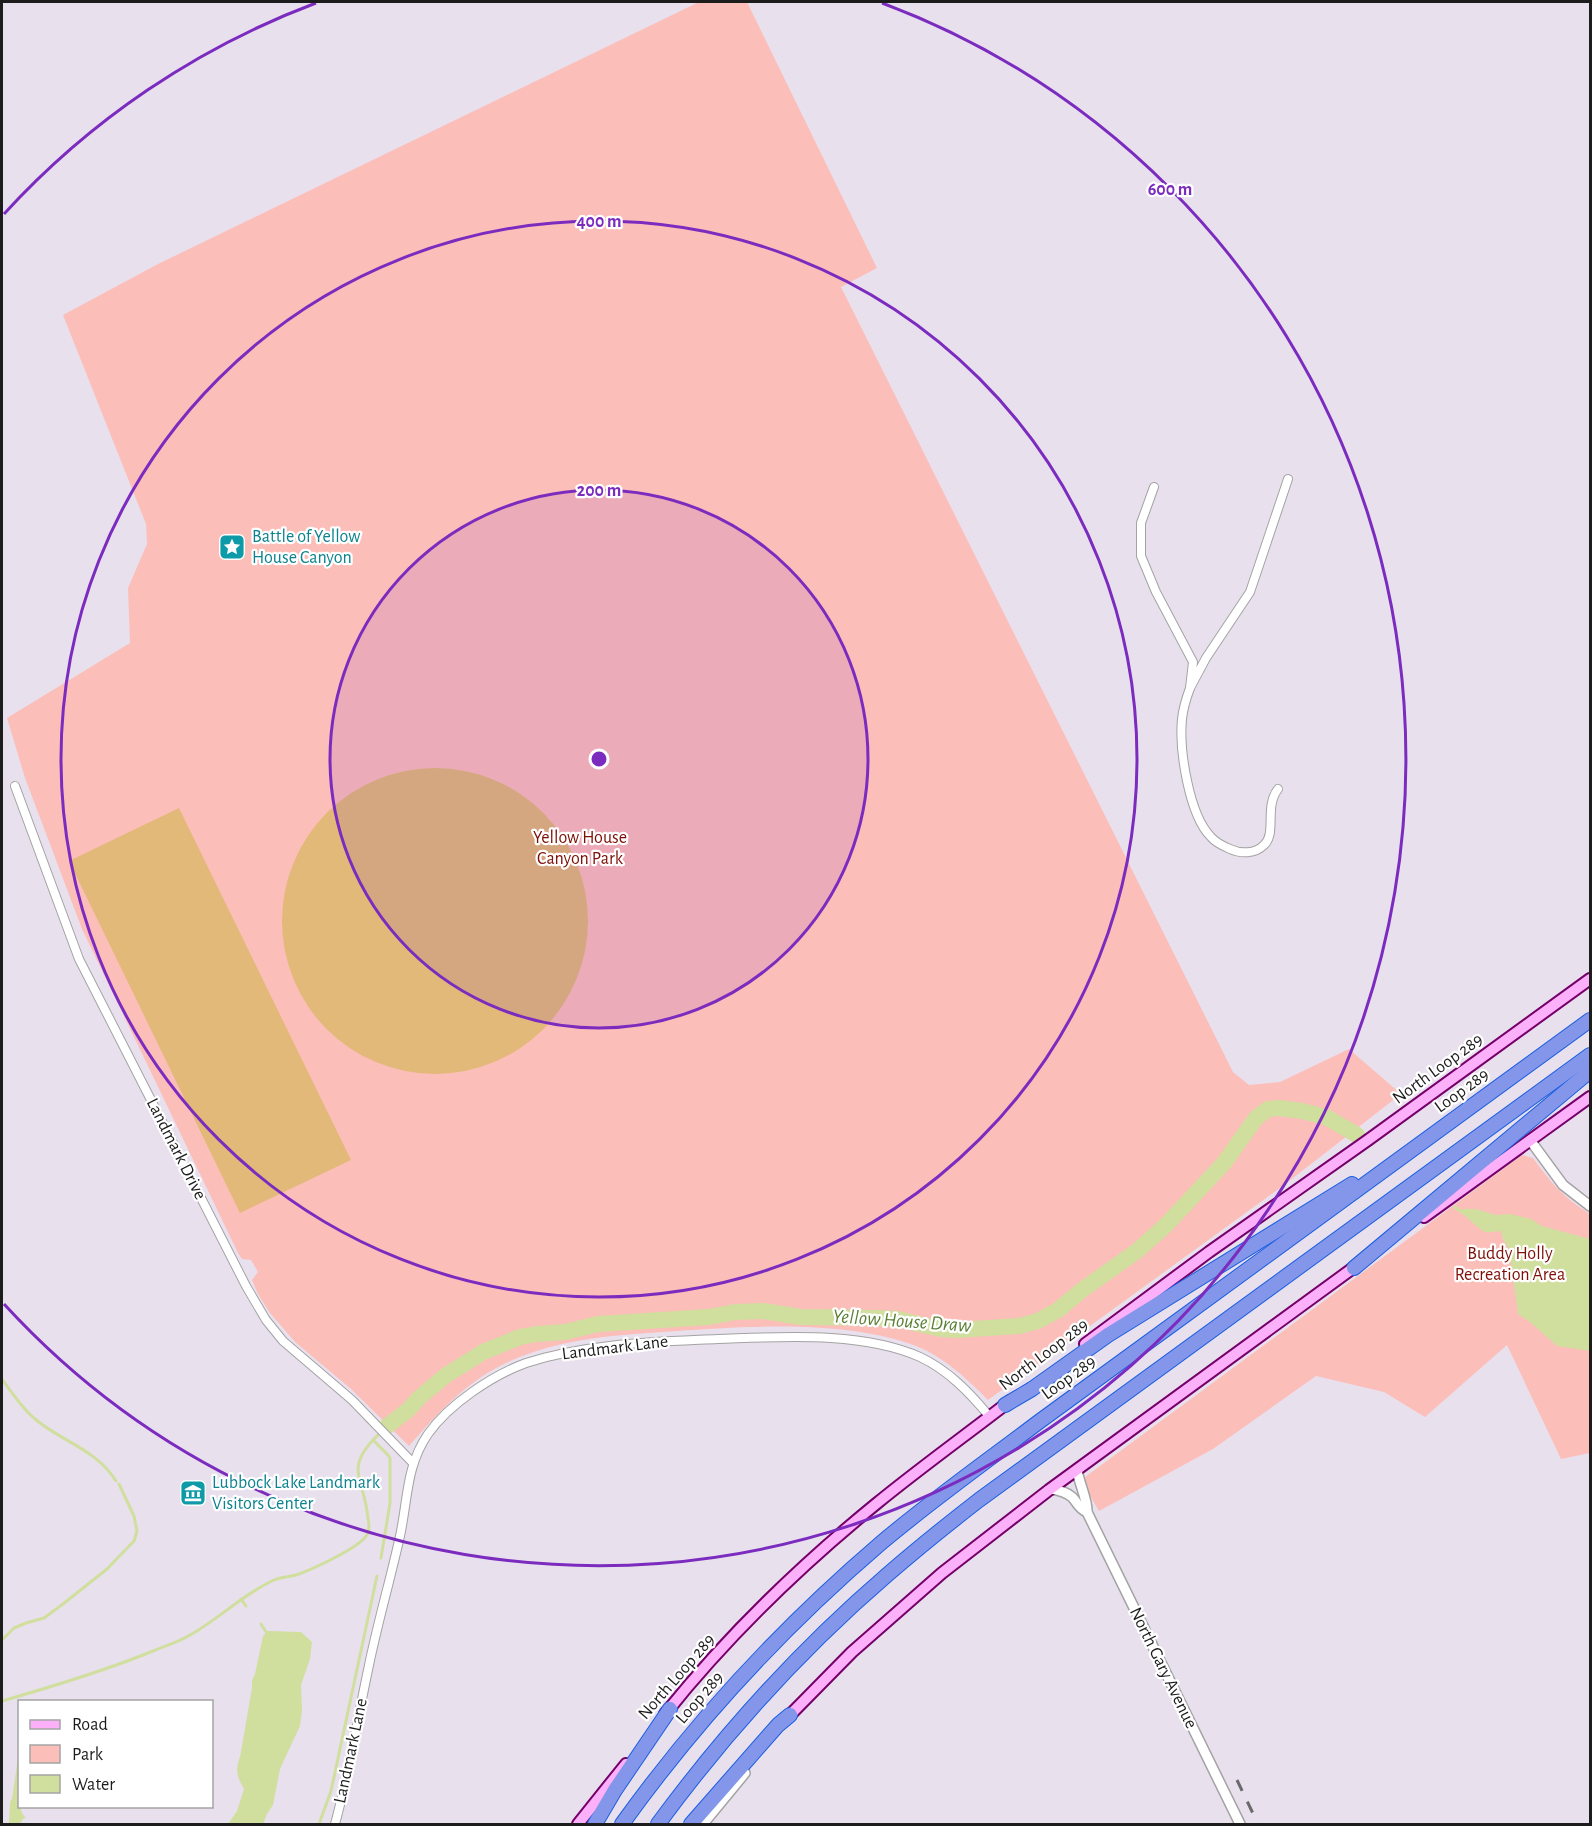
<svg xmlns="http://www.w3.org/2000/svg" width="1592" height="1826" font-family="'Alegreya Sans',sans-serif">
  <rect width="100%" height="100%" fill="#e9e0ee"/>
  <g fill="#fcbeb9">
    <path d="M699 2H747L877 268 841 287 1233 1072 1249 1085 1280 1082 1349 1049 1401 1094 1284 1185 988 1400C967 1379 944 1357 916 1346 846 1320 751 1326 677 1331 618 1335 554 1338 500 1366 463 1385 436 1415 409 1446L351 1389 295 1342 270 1313 258 1294 252 1280 258 1272 251 1260 242 1259 238 1253 82 929 25 778 7 718 130 643 128 588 147 544 146 524 63 315 158 264Z"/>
    <path d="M1522 1155 1533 1158C1552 1184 1563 1197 1590 1214V1453L1561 1459 1507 1345 1425 1417 1384 1392 1316 1376 1213 1449 1099 1511 1085 1487V1477Z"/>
  </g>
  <g fill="#e2b979">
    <circle cx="435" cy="921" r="153"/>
    <path d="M179 808 351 1160 240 1213 69 861Z"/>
  </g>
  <g fill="#d0de9e">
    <path d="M1463 1209H1476L1496 1215 1510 1214 1531 1219 1542 1226 1590 1239V1351L1557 1346 1530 1322 1518 1314 1509 1249 1503 1239 1501 1231C1496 1231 1490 1233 1485 1232 1478 1229 1469 1218 1461 1213L1460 1211Z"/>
    <path d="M268 1631 301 1632 312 1642 310 1659 301 1685 302 1710 300 1726 280 1769 273 1805 267 1814 263 1824H228L237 1811 244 1789C237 1777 235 1770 240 1757L252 1688V1680L255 1674 263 1636Z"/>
    <path d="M18 1758 20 1761C20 1776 15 1809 26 1818L23 1819 20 1824H9L10 1802 12 1799Z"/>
  </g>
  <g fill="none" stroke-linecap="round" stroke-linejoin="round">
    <g stroke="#d0de9e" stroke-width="3">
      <path d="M1455 1207 1460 1211"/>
      <path d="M2 1379C12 1393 22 1408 35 1419 62 1442 96 1449 116 1481"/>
      <path d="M373 1440 388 1455 390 1458V1503L381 1558"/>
      <path d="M241 1599 246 1606"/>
      <path d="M261 1624 268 1635"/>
      <path d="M2 1640 14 1628 26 1623 44 1618 63 1604 107 1569 134 1541 137 1531 134 1516 119 1484"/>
      <path d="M2 1701C51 1687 101 1672 148 1653 162 1647 177 1643 190 1635 219 1619 243 1594 274 1580 281 1577 289 1577 296 1575 311 1570 359 1548 367 1535 370 1530 369 1523 368 1518 364 1477 343 1469 378 1435"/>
      <path d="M319 1824 331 1791 377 1576"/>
    </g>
    <path stroke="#d0de9e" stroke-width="16" d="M386 1427 408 1410 419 1398 445 1376 483 1352 520 1337 536 1334 565 1332 598 1324 709 1317 735 1312 763 1311 801 1317 879 1318 897 1319 941 1329 957 1330 1019 1326 1038 1321 1058 1310 1082 1290 1137 1251 1166 1225 1224 1163 1256 1118 1268 1109 1279 1108 1302 1111 1326 1117 1357 1135"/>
    <defs>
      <g id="minor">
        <path d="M1154 487 1141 523V556L1156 592 1193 662 1190 688 1206 658 1250 592 1288 479"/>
        <path d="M1190 688C1186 699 1183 708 1182 719 1179 750 1189 815 1211 837 1216 843 1223 846 1230 849 1241 854 1255 854 1264 845 1277 833 1264 807 1278 789"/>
        <path d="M15 786 79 959 246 1286 266 1320 283 1341 352 1400 412 1462"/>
        <path d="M335 1824C349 1774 357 1721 368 1670 377 1625 390 1581 400 1536 408 1499 406 1466 428 1434 449 1404 493 1375 526 1363 588 1343 654 1342 718 1339 781 1337 861 1331 920 1357 948 1370 970 1393 989 1416"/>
      </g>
      <g id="tertiary">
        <path d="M1530 1140 1563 1185 1590 1206"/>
        <path d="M1077 1470C1079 1483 1088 1501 1087 1512L1240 1824"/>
        <path d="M1051 1489C1059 1490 1066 1492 1072 1497 1078 1503 1078 1508 1087 1512"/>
        <path d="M703 1824 745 1773"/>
      </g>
      <g id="secondary">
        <path d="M1424 1217 1590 1097"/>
        <path d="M1085 1344 1209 1252 1368 1140 1590 979"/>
        <path d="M665 1714C726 1638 800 1566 876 1504 920 1468 966 1435 1010 1401"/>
        <path d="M790 1715 852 1652 942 1573 1049 1490 1360 1263"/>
        <path d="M578 1824 626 1764"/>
      </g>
      <g id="motorway">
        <path d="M1354 1268 1590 1071"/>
        <path d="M1005 1405 1032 1389 1108 1335 1352 1184"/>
        <path d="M595 1824 615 1790 670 1709"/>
        <path d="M622 1824C696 1721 784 1626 881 1543 932 1500 987 1461 1040 1421L1590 1020"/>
        <path d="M658 1824C725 1733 801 1649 887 1575 917 1549 948 1524 979 1500L1590 1055"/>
        <path d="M691 1824 778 1725 790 1715"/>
      </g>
    </defs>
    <use href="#minor" stroke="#a3a3a3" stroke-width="10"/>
    <use href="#tertiary" stroke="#a3a3a3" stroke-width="12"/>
    <use href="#secondary" stroke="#750069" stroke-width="14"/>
    <use href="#motorway" stroke="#1b5edf" stroke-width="16"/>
    <use href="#minor" stroke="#fff" stroke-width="8"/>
    <use href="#tertiary" stroke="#fff" stroke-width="9"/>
    <use href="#secondary" stroke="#fcb0f9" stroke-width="10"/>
    <use href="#motorway" stroke="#8396ea" stroke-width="14"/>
    <path stroke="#6a6a6a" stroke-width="3" stroke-dasharray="12 12" stroke-linecap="butt" d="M1237 1780 1258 1824"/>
  </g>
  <circle cx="599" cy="759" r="269" fill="#7b2cbf" fill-opacity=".12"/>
  <g fill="none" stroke="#7b2cbf" stroke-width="3">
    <circle cx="599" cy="759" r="269"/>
    <circle cx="599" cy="759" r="538"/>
    <path d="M4 214A807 807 0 0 1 316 3M882 3A807 807 0 1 1 4 1304"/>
  </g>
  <defs>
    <symbol id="sight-square" viewBox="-11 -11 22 22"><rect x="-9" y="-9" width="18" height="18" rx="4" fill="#0f9aa8" stroke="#fff"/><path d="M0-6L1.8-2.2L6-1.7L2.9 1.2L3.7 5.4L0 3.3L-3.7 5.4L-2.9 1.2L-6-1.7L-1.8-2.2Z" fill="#fff"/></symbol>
    <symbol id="museum-square" viewBox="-11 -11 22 22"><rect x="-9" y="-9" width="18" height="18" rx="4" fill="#0f9aa8" stroke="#fff"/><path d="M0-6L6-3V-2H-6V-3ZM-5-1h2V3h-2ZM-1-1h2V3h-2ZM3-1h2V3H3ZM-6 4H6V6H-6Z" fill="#fff"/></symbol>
  </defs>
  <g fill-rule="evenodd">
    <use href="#sight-square" x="217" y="532" width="30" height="30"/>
    <use href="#museum-square" x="178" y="1478" width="30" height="30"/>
  </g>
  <g text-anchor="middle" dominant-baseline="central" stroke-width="4.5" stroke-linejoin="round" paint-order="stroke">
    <g font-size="18" fill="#0d838f" stroke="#fff" text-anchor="start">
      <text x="252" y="537">Battle of Yellow<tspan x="252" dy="21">House Canyon</tspan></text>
      <text x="212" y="1483">Lubbock Lake Landmark<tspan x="212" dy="21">Visitors Center</tspan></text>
    </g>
    <g font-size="18" fill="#7d0f06" stroke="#fff">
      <text x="580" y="838">Yellow House<tspan x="580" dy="21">Canyon Park</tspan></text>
      <text x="1510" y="1254">Buddy Holly<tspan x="1510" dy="21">Recreation Area</tspan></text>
    </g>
    <g font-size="18" fill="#1c1c1c" stroke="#fff">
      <text transform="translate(1438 1069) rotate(-36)">North Loop 289</text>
      <text transform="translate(1462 1091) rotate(-36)">Loop 289</text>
      <text transform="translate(176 1149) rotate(63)">Landmark Drive</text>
      <text transform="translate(615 1348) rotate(-7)">Landmark Lane</text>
      <text transform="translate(1044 1355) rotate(-37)">North Loop 289</text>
      <text transform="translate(1069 1378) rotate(-36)">Loop 289</text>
      <text transform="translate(1163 1668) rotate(64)">North Gary Avenue</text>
      <text transform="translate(677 1677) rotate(-49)">North Loop 289</text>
      <text transform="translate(700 1698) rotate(-49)">Loop 289</text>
      <text transform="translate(351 1751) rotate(-78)">Landmark Lane</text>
    </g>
    <g font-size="20" font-style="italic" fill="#5a8035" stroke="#fff">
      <text transform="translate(902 1321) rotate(4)">Yellow House Draw</text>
    </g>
  </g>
  <circle cx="599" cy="759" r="9" fill="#7b2cbf" stroke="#fff" stroke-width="3"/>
  <g font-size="18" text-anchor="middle" font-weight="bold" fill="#7b2cbf" stroke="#fff" stroke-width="4.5" stroke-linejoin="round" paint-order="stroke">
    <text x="1170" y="195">600 m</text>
    <text x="599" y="227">400 m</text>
    <text x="599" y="496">200 m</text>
  </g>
  <rect width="1592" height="1826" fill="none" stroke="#1c1c1c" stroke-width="6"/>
  <rect x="18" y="1700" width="195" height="108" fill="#ffffff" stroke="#a4a4a4" stroke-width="1.5"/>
  <rect x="30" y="1720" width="30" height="9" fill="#fcb0f9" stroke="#a4a4a4" stroke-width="1.5"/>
  <text x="72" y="1730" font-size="18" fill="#1c1c1c">Road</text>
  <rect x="30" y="1745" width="30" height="18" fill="#fcbeb9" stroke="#a4a4a4" stroke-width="1.5"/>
  <text x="72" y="1760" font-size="18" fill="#1c1c1c">Park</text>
  <rect x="30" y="1775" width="30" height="18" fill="#d0de9e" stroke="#a4a4a4" stroke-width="1.5"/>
  <text x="72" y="1790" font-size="18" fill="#1c1c1c">Water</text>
</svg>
